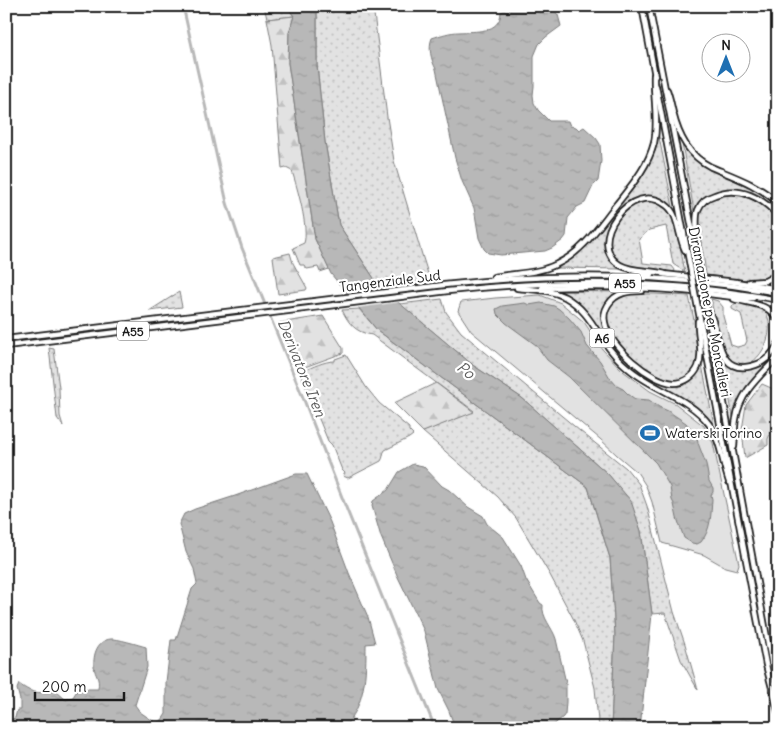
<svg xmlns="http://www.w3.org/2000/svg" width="784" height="734" font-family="Delius,sans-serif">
  <defs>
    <pattern id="grass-dots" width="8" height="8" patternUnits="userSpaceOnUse" patternTransform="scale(1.25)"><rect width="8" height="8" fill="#e2e2e2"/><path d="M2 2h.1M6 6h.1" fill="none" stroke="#c1c1c1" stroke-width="1.8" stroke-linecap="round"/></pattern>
    <pattern id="forest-firs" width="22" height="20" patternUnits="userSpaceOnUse" patternTransform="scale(1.25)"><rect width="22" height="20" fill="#e2e2e2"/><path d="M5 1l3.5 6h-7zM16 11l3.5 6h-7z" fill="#c1c1c1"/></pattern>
    <pattern id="water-ripples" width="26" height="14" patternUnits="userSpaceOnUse" patternTransform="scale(1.25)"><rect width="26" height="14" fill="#b8b8b8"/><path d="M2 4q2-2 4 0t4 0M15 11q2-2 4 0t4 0" fill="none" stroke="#9e9e9e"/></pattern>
  </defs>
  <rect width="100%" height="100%" fill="#fff"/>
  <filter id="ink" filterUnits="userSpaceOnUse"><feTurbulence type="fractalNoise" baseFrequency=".02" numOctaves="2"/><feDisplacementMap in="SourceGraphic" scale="10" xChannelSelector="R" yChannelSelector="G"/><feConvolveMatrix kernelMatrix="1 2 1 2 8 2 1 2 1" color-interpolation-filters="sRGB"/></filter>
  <g filter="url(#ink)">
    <g fill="url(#grass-dots)" stroke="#7f7f7f">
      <path d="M264 6H289L288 8 294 16 267 19Z"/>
      <path d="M317 6H373L387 117 394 161 423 258 430 280 379 286 339 225 325 142 317 65Z"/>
      <path d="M658 132 673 207C670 204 665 200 661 198 625 185 582 241 621 269L555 268C584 253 601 228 620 203 631 190 642 177 649 162 654 152 656 142 658 132Z"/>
      <path d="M682 144 694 158 704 166 759 190 778 206V213C757 189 713 176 696 210L694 211Z"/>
      <path d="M721 195C745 194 765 200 778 222V270C761 287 727 277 706 275 705 264 703 254 701 243 697 220 695 204 721 195Z"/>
      <path d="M643 201C670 199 674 219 679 241 681 251 683 262 685 272L673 264 666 226 649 230 639 239 643 263 672 266 675 270 674 272 628 266C602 255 607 226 625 210 631 206 637 203 643 201Z"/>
      <path d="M561 291 617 292C601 308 596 317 610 339 619 347 628 355 637 362 651 375 671 395 691 380 697 376 699 369 702 365L714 425 713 426 706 416 693 405 679 396 655 384 629 367 612 348 587 312 574 300 561 292Z"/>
      <path d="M179 292 182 307 149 311Z"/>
      <path d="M629 294H655L689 296C692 312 701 346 698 360 687 412 611 348 607 321 605 307 617 297 629 294Z"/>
      <path d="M442 299 446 312 461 332 580 431 626 468 639 484 647 506 674 612 685 644 698 690 681 660 665 613 652 614 641 531 630 501 608 474 522 398 474 366 400 304Z"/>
      <path d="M711 299 718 301 723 307V316L731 345 737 347 745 345 747 341 741 314 732 309V306L736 303C744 303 754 305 762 308 784 327 752 389 725 355 717 343 714 314 711 299Z"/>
      <path d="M359 309 377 330 588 487 610 558 615 634 611 728H600L598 721 595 688 583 641 574 620 550 575 516 518 498 497 423 432 474 411 372 335C355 332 349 324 342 310Z"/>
      <path d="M49 348 54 349 59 388 60 416 63 426 57 418Z"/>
      <path d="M778 349V354C759 374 740 389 734 417H733L722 359H723C741 378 764 368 778 349Z"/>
      <path d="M346 355 366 387 379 403 409 428V431L413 435 409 438 385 450C382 454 384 457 381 461L348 478 343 476 345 473 342 470 332 445 328 441 301 375 303 371C313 367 324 361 335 361V359Z"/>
    </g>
    <g fill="url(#forest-firs)" stroke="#7f7f7f">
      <path d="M294 16 289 33 288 63 315 239 329 269 320 272 318 267 307 269 304 265H300L293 248 304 243C309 228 297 187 292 171L286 168 282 169 272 45 267 19Z"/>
      <path d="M290 253 293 263 307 288 306 290 278 294 273 257Z"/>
      <path d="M323 316 343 348V353L302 368 298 367 279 323Z"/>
      <path d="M436 383 474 412 423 432 394 403Z"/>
      <path d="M762 384 778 391V414L768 439V445L745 458 742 430 746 405Z"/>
    </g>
    <path fill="#e2e2e2" stroke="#7f7f7f" d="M540 295 561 303 584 322 603 350 623 371 650 391 676 404 704 426 713 443 739 564 737 570 725 567 704 555 662 543 652 502 646 486 637 472 617 455 600 439 471 331 458 311 461 302 495 298Z"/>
    <g fill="url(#water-ripples)" stroke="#7a7a7a">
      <path d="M289 6H317V65L325 142 339 225 379 286 474 366 522 398 608 474 631 501 641 531 652 614 640 728H611L615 634 610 558 588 487 377 330 331 274 315 239 288 63 289 33 294 16 288 8Z"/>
      <path d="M510 6H525C528 11 534 11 539 11L543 6H551L558 15 561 26 546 37 539 44 534 56V86L533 95 534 103 538 110 549 121H568L570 126 576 127 579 130 584 127 596 138 600 144 601 161 598 181 593 186 585 203 577 207 568 218 566 236 563 240 552 248 545 251 501 255 488 253 484 249 479 238 474 208 462 181 455 158 436 69C431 60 428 47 432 38 441 35 450 32 459 32 475 31 500 34 501 12L504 11 508 12 510 10Z"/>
      <path d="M525 303 529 305 541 303 554 306 559 309 569 318 581 332 587 346 600 361 610 378 617 386 623 389 628 394 635 399 649 400 659 407 668 411 686 423 697 435 698 443 706 464 709 481 713 488V492L711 495 712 499C711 514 711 530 701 542L697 544 692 543 684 538 677 518 674 504 672 500 670 487 656 463 569 377 547 360 536 345 506 323 497 314 496 309 502 306Z"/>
      <path d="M413 464 423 466 442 486 449 490 468 507 483 516 487 524 503 537 521 566 526 580 540 603 543 605C541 617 553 628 556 639L566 683V702L565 714 563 717 550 728H455L449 711 438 689 424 631 397 575 381 537 372 506 373 501 388 490 399 472Z"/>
      <path d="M296 474H307L330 522 349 573 368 617 375 643 366 644C366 673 366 706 343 728H6V721L15 718 17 710H20V700L17 689 19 684C34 695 39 693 56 691L66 700 73 697 80 686 88 689H98C100 676 95 677 94 666 93 655 97 640 111 639 116 638 139 645 146 647L147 667 135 705 140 712 156 723 162 720 166 714V682L171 640H176L192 589 197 584 194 569 186 552 179 524 184 514 195 509 235 496Z"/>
    </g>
    <path fill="#fff" d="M384 288 401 302 356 308 344 293Z"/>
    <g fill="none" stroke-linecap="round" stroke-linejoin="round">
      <path stroke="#b8b8b8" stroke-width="3" d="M183 6 227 203 242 248 304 400 347 510 435 728"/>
      <defs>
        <path id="primary" d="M778 6V7"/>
        <g id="highway">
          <path d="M642 6 655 76"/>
          <path d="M649 6 700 270"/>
          <path d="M656 86 690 266"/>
          <path d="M667 90C670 98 671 105 673 113 679 137 689 156 711 167 735 177 759 185 778 203"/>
          <path d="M696 245C699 233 694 221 698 210 701 202 708 197 715 195 739 185 763 198 778 216"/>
          <path d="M633 274H652"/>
          <path d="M663 274 736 282 778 289"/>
          <path d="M665 274C652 270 632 272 620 265 584 243 632 178 666 205 679 214 678 236 685 250"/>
          <path d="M494 277C515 273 537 274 557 264 583 252 599 226 616 205 631 186 648 167 654 143 659 120 653 98 654 75"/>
          <path d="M749 282 765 281 778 274"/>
          <path d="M517 288C533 290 550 289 565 297 583 307 592 323 603 340 610 350 618 360 628 368 653 390 689 397 709 424 721 441 722 462 729 482"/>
          <path d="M542 288C589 286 637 287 684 291 707 293 730 298 753 298"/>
          <path d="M642 291C629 291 616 292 608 305 605 310 603 316 605 323 609 346 651 382 674 383 685 383 694 376 698 367 704 352 697 336 698 321"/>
          <path d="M696 298 766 665 778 711"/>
          <path d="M705 299 772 665 778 685"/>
          <path d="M734 299C751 304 768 303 778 320"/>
          <path d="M709 312C721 332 715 375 752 366 764 363 773 354 778 344"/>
          <path d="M6 339 444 285C558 272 665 273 778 293"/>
          <path d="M6 346 448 291C558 279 669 279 778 300"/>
          <path d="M734 447C735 438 734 428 736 419 740 392 760 376 778 357"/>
        </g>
      </defs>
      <use href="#primary" stroke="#1c1c1c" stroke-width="8"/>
      <use href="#highway" stroke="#1c1c1c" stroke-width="8"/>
      <use href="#primary" stroke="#fff" stroke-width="4"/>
      <use href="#highway" stroke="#fff" stroke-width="4.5"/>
      <defs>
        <g id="highway-bridge">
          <path d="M690 266 696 298"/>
          <path d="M700 270 705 299"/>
        </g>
      </defs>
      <use href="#highway-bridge" stroke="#1c1c1c" stroke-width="8" stroke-linecap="butt"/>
      <use href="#highway-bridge" stroke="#fff" stroke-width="4.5"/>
    </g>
  </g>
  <defs>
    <symbol id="stadium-bare" viewBox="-9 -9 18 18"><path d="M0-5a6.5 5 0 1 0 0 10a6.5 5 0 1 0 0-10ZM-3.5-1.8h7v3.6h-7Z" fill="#1f6fb2" stroke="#fff" stroke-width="2.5" paint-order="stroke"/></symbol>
  </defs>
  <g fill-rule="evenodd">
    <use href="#stadium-bare" x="636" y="419" width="28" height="28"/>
  </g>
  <g text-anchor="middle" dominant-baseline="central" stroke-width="4.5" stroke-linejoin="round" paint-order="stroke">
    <g fill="#fff" stroke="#606060" stroke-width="1">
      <rect x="609" y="273.5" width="32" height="19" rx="4"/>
      <rect x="117" y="321.5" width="32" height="19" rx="4"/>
      <rect x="589.5" y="328.5" width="25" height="19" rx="4"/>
    </g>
    <g font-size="12" font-weight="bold" fill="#1c1c1c">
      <text x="625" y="283">A55</text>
      <text x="133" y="331">A55</text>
      <text x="602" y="338">A6</text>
    </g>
    <g font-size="14" fill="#1c1c1c" stroke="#fff">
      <text transform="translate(390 281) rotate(-7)">Tangenziale Sud</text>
      <text transform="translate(710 312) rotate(79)">Diramazione per Moncalieri</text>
    </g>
    <g font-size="14" fill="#1c1c1c" stroke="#fff" text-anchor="start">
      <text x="665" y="433">Waterski Torino</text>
    </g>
    <g font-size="15" font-style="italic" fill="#5a5a5a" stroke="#fff">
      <text transform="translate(302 368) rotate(68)">Derivatore Iren</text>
      <text transform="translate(466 370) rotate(38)">Po</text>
    </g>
  </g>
  <rect width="784" height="734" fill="none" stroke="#fff" stroke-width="25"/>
  <rect x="12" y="12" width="759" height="709" fill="none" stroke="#1c1c1c" stroke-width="2" filter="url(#ink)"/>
  <g transform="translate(726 58)"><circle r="24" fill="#ffffff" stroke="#a4a4a4"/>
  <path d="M0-4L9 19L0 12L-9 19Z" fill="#1f6fb2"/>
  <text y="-8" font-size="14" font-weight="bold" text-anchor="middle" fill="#1c1c1c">N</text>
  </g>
  <path d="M35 692v8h89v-8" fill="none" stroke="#1c1c1c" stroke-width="2.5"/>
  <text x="42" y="692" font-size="15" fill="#1c1c1c" stroke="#ffffff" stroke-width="4" paint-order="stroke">200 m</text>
</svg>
